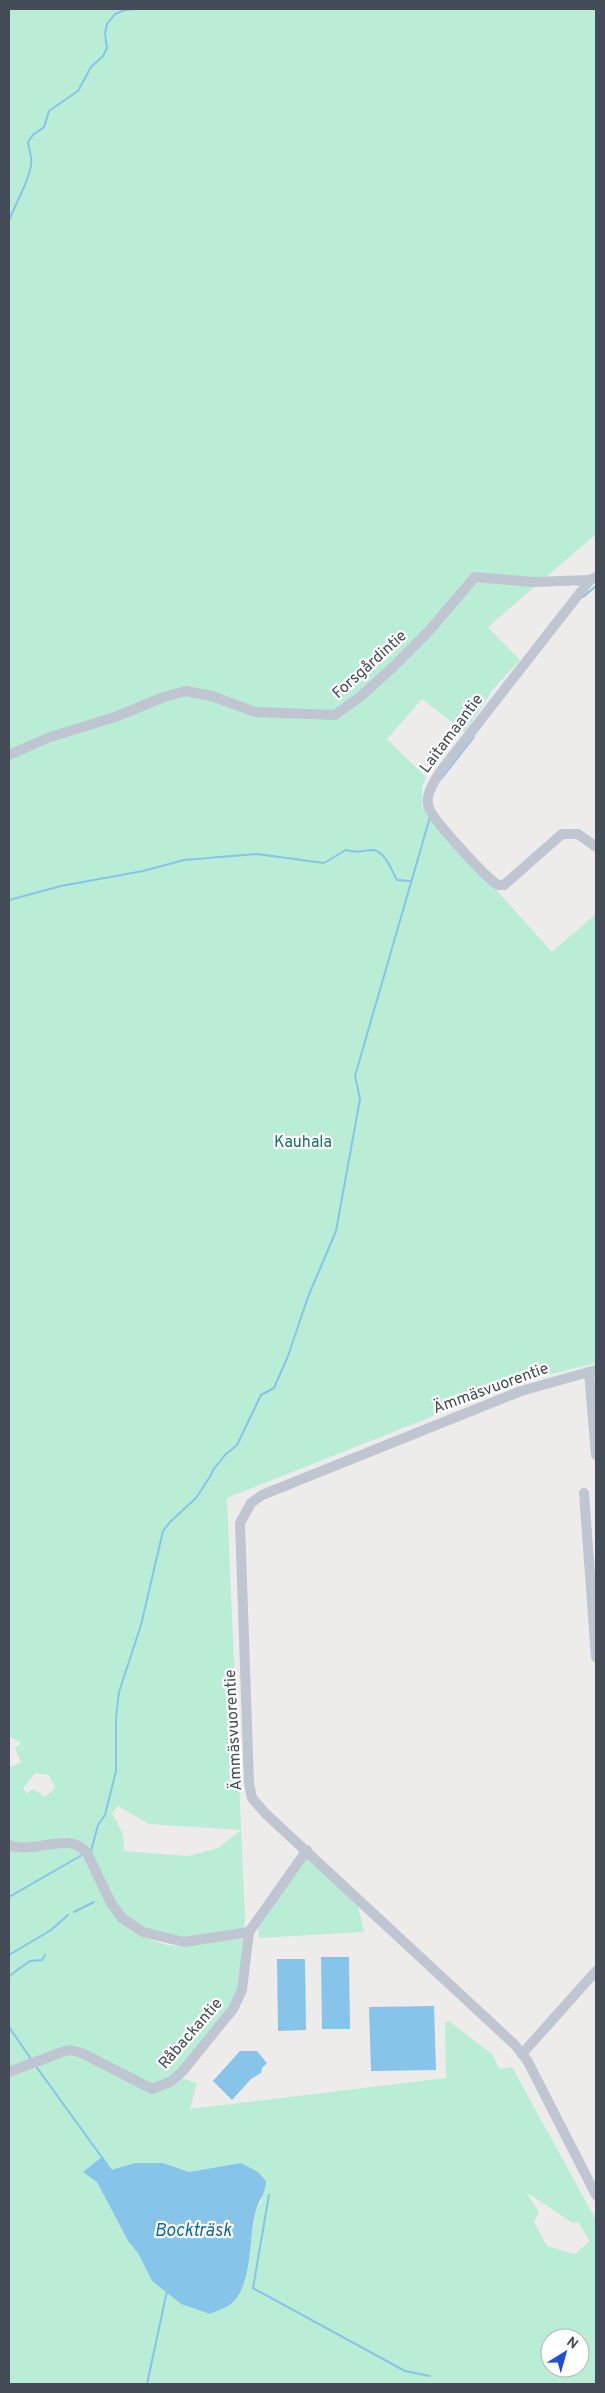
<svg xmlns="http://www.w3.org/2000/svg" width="605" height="2393" font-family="Overpass,sans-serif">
  <rect width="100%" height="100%" fill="#eeeceb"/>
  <g fill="#b9edd6" fill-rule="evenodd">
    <path d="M9 9H596V534L488 627 520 660 494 688 465 732 422 699 387 739 426 777 422 787V807L552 952 596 914V1363L519 1382 227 1498 245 1919 238 1985 234 2002 177 2077 197 2083 190 2109 446 2078 445 2023 449 2021 493 2055 499 2069 512 2067 596 2220V2384H9V1847L59 1845 81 1848 120 1922 133 1932 155 1941 167 1945 189 1947 196 1939 178 1937 140 1927 123 1915 83 1845 9 1843V1765L11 1767 21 1762 15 1748 21 1743 9 1736ZM35 1773 49 1775 55 1788 45 1797 33 1789 27 1794 23 1788ZM118 1806 149 1824 241 1830 218 1848 188 1856 124 1851 123 1834 112 1813ZM135 2163H163L189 2172 241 2163 262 2201 256 2209 246 2276 229 2305 210 2314 181 2304 152 2281 138 2253 128 2241 97 2182 111 2170ZM526 2192 573 2223 578 2222 590 2241 575 2254 547 2246 534 2222 539 2212ZM550 2338H580V2368H550Z"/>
    <path d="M306 1856 357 1902 364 1932 259 1938 258 1925Z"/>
  </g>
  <g fill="#87c4e9">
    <path d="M321 1957H349L350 2029H322Z"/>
    <path d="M277 1959H305L306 2030 278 2031Z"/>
    <path d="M434 2006 436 2070 371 2071 369 2007Z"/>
    <path d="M240 2051H257L267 2063 262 2068 261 2073 251 2079 232 2100 213 2081Z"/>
    <path d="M102 2157 111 2170 135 2163H163L189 2172 241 2163 258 2172 266 2181C266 2193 259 2200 256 2210 248 2237 254 2289 228 2306 223 2309 216 2311 210 2314L181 2304 152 2281 138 2253 128 2241 97 2182 83 2172Z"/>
  </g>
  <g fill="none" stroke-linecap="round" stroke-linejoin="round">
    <g stroke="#87c4e9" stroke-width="2">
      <path d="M9 221C14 205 34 174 31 157 30 152 29 148 28 142L33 135 44 127 49 111 78 91 91 67 103 56 107 48 105 34 107 24 115 14 125 10 136 9"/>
      <path d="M583 597 596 586"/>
      <path d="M441 779 474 737"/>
      <path d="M9 900 61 886 143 871 184 860 257 854 324 863 346 850C360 854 361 850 373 850 385 851 392 871 397 880L410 881"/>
      <path d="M91 1851 98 1825 105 1815 116 1771V1718L119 1692 141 1625 163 1531 170 1522 196 1498 211 1475 213 1470 225 1455 237 1445 261 1395 274 1388 288 1356 308 1297 336 1231 360 1099 355 1076 430 817"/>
      <path d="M9 1897 82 1855"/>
      <path d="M74 1912 94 1902"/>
      <path d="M9 1955 51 1930 68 1915"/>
      <path d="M9 1976 30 1961 42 1960 45 1955"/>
      <path d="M9 2027 31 2059"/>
      <path d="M35 2065 111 2170"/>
      <path d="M269 2195 253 2288 405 2371 430 2376"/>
      <path d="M147 2384 167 2291"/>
    </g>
    <g stroke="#bfc5d1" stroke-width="10">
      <path d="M596 577 590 580 440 772C434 782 424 796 429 808 433 820 486 878 498 885H504L562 834H578L596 847"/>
      <path d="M9 755 50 737 115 717 164 697 186 691 212 696 255 712 335 715 361 696 393 667 428 632 475 577 533 582 590 580"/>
      <path d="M596 1370 521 1391 262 1495 251 1503 240 1523 249 1783 252 1798 266 1814 515 2045 527 2060 596 2195"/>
      <path d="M589 1372 596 1455"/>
      <path d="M584 1493 596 1657"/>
      <path d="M9 1845C36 1855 68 1830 87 1853L111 1903 122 1918 143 1932 184 1942 249 1932"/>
      <path d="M522 2054 596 1971"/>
      <path d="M9 2072 62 2052 70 2050 82 2053 152 2089 170 2082 182 2072 233 2009 242 1990 249 1932 307 1850"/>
    </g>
  </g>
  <g text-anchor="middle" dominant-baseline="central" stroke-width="4.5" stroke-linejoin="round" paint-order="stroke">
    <g font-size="16" fill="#444c58" stroke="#fff">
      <text transform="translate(370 665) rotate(-42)">Forsgårdintie</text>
      <text transform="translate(452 734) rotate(-53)">Laitamaantie</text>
      <text transform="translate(491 1389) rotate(-20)">Ämmäsvuorentie</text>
      <text transform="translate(234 1730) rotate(-93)">Ämmäsvuorentie</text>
      <text transform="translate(191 2034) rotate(-49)">Råbackantie</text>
    </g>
    <g font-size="16" fill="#187657" stroke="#fff">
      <text x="303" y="1143">Kauhala</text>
    </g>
    <g font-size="18" font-style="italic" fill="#0f6aa0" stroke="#fff">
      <text x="193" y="2231">Bockträsk</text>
    </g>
  </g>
  <rect width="605" height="2393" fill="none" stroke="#444c58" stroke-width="20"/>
  <g transform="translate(565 2353) rotate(37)"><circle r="24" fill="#ffffff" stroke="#b4b7bc"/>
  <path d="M0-4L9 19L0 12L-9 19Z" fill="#1d4fd7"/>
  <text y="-8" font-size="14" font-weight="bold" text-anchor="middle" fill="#444c58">N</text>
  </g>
</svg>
